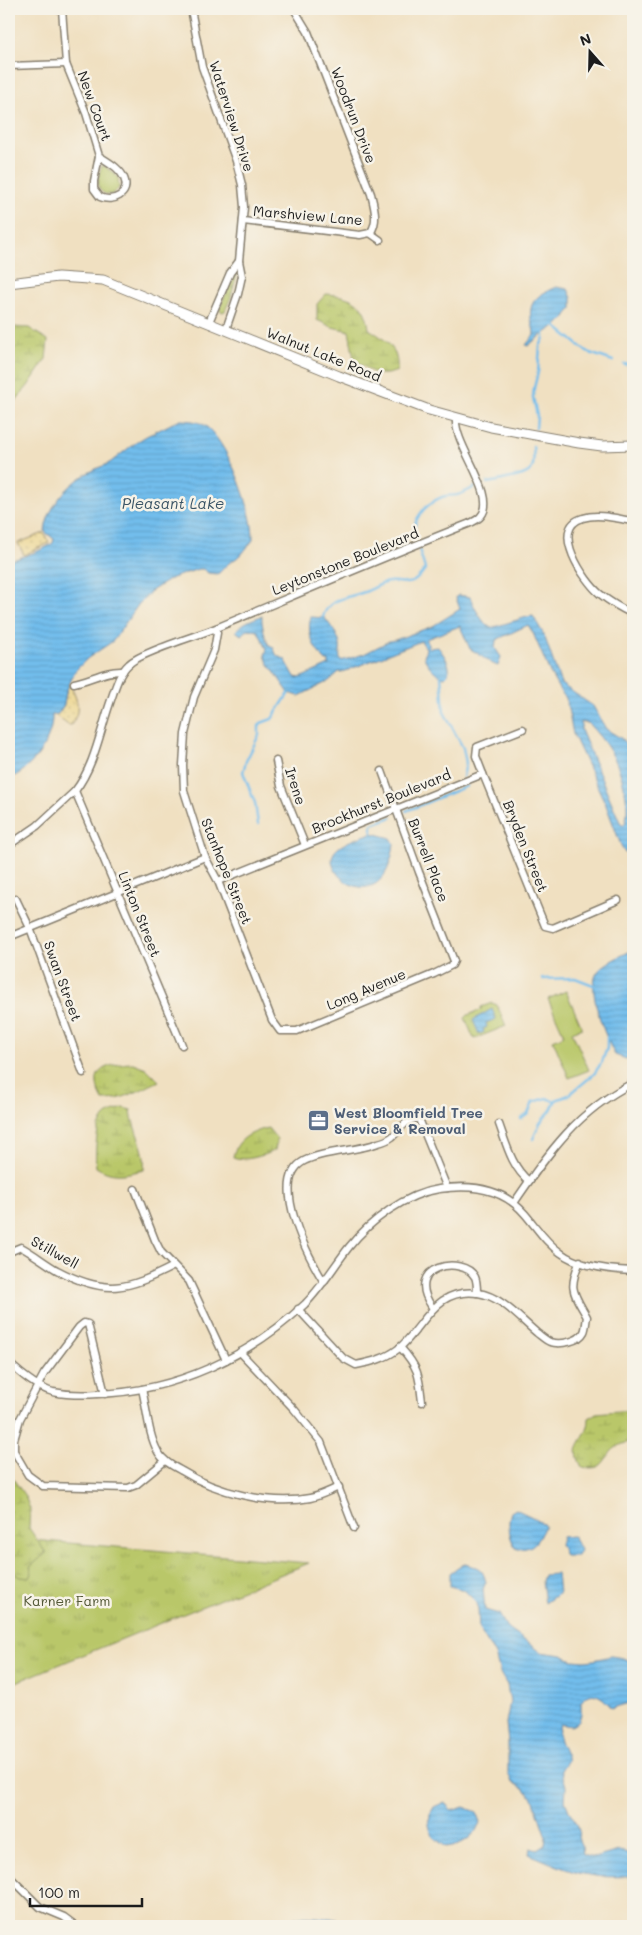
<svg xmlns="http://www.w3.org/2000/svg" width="642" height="1935" font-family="Mali,sans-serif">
  <defs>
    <pattern id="grass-tufts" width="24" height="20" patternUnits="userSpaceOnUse" patternTransform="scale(1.25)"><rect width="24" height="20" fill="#b9c769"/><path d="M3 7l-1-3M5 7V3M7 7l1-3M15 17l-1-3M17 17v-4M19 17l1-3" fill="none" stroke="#9eaa5a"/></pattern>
    <pattern id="wetland-marsh" width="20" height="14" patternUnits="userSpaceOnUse" patternTransform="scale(1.25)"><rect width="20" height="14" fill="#b9c769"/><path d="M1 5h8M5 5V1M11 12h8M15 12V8" fill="none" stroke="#9eaa5a"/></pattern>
    <pattern id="sand-dots" width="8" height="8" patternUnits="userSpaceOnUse" patternTransform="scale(1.25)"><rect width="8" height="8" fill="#eeda9e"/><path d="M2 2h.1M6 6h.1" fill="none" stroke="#ccba88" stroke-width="1.8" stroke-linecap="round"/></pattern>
    <pattern id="water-rules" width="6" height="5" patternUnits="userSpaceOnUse" patternTransform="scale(1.25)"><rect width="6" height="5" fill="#72bdec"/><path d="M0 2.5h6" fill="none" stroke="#62a2ca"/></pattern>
  </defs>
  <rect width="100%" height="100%" fill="#f7f3e8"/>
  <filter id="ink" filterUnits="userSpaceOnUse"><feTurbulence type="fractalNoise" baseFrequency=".02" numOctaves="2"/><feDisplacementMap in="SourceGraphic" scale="10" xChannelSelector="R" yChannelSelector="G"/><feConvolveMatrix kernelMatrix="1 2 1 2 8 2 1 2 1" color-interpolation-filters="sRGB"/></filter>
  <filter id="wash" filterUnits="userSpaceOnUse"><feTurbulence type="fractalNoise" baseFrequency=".0096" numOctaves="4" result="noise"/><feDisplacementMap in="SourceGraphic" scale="20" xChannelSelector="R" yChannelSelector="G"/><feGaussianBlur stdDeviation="1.12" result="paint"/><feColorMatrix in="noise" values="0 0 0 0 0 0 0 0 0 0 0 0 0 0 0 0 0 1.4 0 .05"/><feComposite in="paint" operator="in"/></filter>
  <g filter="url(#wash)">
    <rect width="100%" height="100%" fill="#f0e0c1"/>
    <g fill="url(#grass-tufts)" stroke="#6a7242">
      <path d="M102 166H105L118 177 119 188 112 195C93 194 97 178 102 166Z"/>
      <path d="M235 273 237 274 231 297 225 311 222 312 219 309Z"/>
      <path d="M9 1538 20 1539 309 1563 9 1685Z"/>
    </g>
    <g fill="url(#wetland-marsh)" stroke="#6a7242">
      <path d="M326 294C352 296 366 302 369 329 386 340 399 348 397 371 377 379 370 371 354 359L349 331 332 327 317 320V304Z"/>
      <path d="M13 327 29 328 48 340 46 359 28 386 14 403 9 402V328Z"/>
      <path d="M133 1063 146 1068 159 1081C142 1089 122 1101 103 1100 86 1069 106 1064 133 1063Z"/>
      <path d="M123 1108 131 1110C133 1133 147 1147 144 1170 124 1174 114 1178 96 1167 95 1153 95 1122 108 1114 112 1112 118 1110 123 1108Z"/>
      <path d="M268 1128 277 1139 275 1150C263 1156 245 1162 233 1157 236 1139 252 1132 268 1128Z"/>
      <path d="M630 1410 633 1411V1441C625 1443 617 1445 611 1452 601 1465 601 1470 582 1467 568 1442 589 1442 589 1418L596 1413Z"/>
      <path d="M9 1473 25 1496 30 1509 29 1528 46 1553 30 1567 32 1573 30 1578 20 1577 9 1571Z"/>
    </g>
    <g fill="url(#sand-dots)" stroke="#857b5d">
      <path d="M44 533 49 543 24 555 18 543Z"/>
      <path d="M69 683C77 699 82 709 71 725H68L55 715C65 707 65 694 69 683Z"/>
    </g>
    <g fill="#b9c769" stroke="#6a7242">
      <path d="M566 991 582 1028 572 1032 589 1070 569 1078 553 1040 564 1035 548 999Z"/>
      <path d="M492 1003 497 1005 506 1026 474 1039 465 1018 468 1015 481 1010V1007Z"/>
    </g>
    <g fill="url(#water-rules)" stroke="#476c84" fill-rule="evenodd">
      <path d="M556 287 568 289 572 298V309C567 312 566 317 562 321 551 330 538 336 528 346L526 345 534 335C534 329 532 325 531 319 528 300 540 294 556 287Z"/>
      <path d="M179 420C188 420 201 421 208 428 230 448 254 512 253 540L241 555 229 563 218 574 208 573 203 569H198L172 578 151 591 138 605 113 641 88 658 75 671 66 692 64 705 58 714 52 715C53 741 32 769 9 779V561C22 557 42 551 53 543L54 539 45 532C47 506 71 481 94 470 99 467 105 466 111 462 120 455 146 433 155 433V430L157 431Z"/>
      <path d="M458 595 470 597C474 607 482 623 491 628L527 617 533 616 544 635 561 684 593 706 606 729 622 739 633 754V874L627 860 629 853H625L622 848 606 805 573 734 566 698 560 691 551 675 533 633 528 625 496 640 495 648 501 657 498 666C486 662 481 654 470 649L460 626 426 639 429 648 438 647C444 655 455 669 445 677 437 676 427 665 424 657L426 648 421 641 343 672H339L329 681 299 696 289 693 268 663 265 655 267 649 258 631 249 629 241 635 236 631C242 623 252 619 262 616 261 624 265 635 268 644L273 647 277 656 285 659 295 677 300 678 329 665V661H326C314 649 306 633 311 617L325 618C331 627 338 634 340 645 341 651 338 656 341 661L364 654 389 641 395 640 433 626 460 609 456 598ZM581 722 588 723C596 732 604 741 610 751 620 765 633 809 624 825H622L619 820 581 730Z"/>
      <path d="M372 833 391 838 394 843C385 926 313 871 337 849 346 841 361 837 372 833Z"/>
      <path d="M633 950V1056L626 1059 615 1055C606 1038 586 991 597 973 603 963 623 955 633 950Z"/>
      <path d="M492 1009 496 1019 486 1023 487 1027 483 1029 484 1032 479 1034 473 1020Z"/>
      <path d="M516 1509C524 1514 540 1519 545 1526 537 1541 535 1549 517 1549 509 1540 507 1523 511 1512Z"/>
      <path d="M573 1536 580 1550 577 1556H565L560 1544 562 1537Z"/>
      <path d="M465 1564C479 1568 482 1567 486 1582L483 1589 485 1610 499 1614 507 1628 541 1652 562 1655 573 1660 585 1661 594 1660 611 1656 623 1658 633 1663V1704L629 1703 612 1708C604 1699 593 1686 581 1702 581 1713 583 1721 571 1726L560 1724C555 1738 564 1747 568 1760L561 1770 566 1786 565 1801 569 1811 577 1823 579 1831 578 1838 582 1847 583 1855 594 1858 619 1851 633 1854V1877C618 1876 604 1878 589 1875 568 1872 549 1862 529 1854L530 1848 537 1850 545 1845 546 1837 534 1801 525 1789 512 1782 508 1773V1743L506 1723 510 1702 507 1685 500 1673 495 1655 479 1629 478 1609 475 1601 464 1590 450 1586V1573L458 1567Z"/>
      <path d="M557 1574 559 1593 545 1603 542 1581 544 1575Z"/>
      <path d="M445 1802 451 1811 464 1807 477 1812 481 1822C473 1838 463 1845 446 1847L432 1836 429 1825 430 1814 434 1807Z"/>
      <path d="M300 1916 331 1918 366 1926H212L216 1922 226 1923 242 1921 267 1925 280 1923Z"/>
    </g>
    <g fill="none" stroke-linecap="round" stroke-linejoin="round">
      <g stroke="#72bdec" stroke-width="2.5">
        <path d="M554 325 587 352 613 361"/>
        <path d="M624 364 633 365"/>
        <path d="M536 428 537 416 533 397 534 388 538 372 540 346 544 338V332"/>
        <path d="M487 483C495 482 503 480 511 478 534 473 535 470 533 446"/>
        <path d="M415 539C410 521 425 504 442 497 447 495 452 496 457 495 464 493 469 490 475 487"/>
        <path d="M323 617C329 596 351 598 367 591 372 589 384 582 388 582 407 580 410 591 425 569L419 549"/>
        <path d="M441 676 444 712 463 748 466 763 463 777"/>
        <path d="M406 811 467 786"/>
        <path d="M258 824 255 803 243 772 246 761 259 735V726L261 723 272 719 289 693"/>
        <path d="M372 833V824L392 817"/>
        <path d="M543 979 575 978 596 986"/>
        <path d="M521 1119 528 1114 533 1102 547 1098 555 1102"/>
        <path d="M533 1139 540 1123 551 1110 556 1100 569 1095 594 1074 602 1062 607 1048V1037"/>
      </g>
    </g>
  </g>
  <g filter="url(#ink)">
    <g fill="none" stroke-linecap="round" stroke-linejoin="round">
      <defs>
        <g id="street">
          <path d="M62 9 66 64 86 113 99 156 94 181V189L100 197C113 203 131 194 124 178 120 168 108 162 99 156"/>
          <path d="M191 9 202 67 236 161 242 185 244 207 239 261 242 276 238 294 226 329"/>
          <path d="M294 9 308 32 371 194C374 206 379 222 370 233"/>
          <path d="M9 66 66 64"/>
          <path d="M243 221 360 235 370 233"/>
          <path d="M370 233 380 240"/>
          <path d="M209 322 230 273 239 261"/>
          <path d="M633 521C618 519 599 513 583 518 548 528 585 582 600 594 610 602 622 609 633 614"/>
          <path d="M215 629 217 633 214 650 194 697 185 734 183 765 184 791 205 857 218 881 272 1020 280 1031H297L434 974 452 965 454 961 419 872 382 771"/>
          <path d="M74 683C91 680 105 670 123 671"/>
          <path d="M276 761 281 786 305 845"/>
          <path d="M483 774 545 926 553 928 618 900"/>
          <path d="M75 791 182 1045"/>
          <path d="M9 845 37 826 75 791C95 765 100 731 111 700 115 688 119 673 129 664 141 652 197 636 216 628 300 593 384 557 468 524 473 522 478 520 481 516 499 495 453 445 456 418"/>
          <path d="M218 881 483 774 476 756 477 747 523 729"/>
          <path d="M16 899 30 928 83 1073"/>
          <path d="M9 937 205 857"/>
          <path d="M499 1124C506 1143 512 1168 529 1181"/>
          <path d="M135 1189 155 1240 161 1252 189 1281 226 1360"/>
          <path d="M514 1203C549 1152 577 1111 633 1083"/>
          <path d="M9 1252 21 1247C34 1254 45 1263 57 1270 106 1296 127 1290 174 1266"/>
          <path d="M324 1282C309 1259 268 1180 304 1161 326 1150 355 1152 378 1143 382 1142 388 1140 392 1137 400 1130 407 1117 419 1119L447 1188"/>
          <path d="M432 1307C403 1265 463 1255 475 1277 477 1281 477 1288 477 1293"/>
          <path d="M298 1309 343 1358 356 1365C371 1362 385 1359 398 1349 425 1327 434 1287 478 1293 501 1296 520 1319 537 1333 541 1336 545 1340 550 1342 560 1345 579 1342 584 1332 586 1328 586 1321 587 1317 573 1292 568 1289 580 1261"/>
          <path d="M400 1347C419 1368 419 1375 422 1402"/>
          <path d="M240 1352 294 1409 321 1442 354 1528"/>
          <path d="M9 1363C21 1374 37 1388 53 1392 68 1395 83 1395 98 1394 176 1391 249 1357 305 1304 322 1287 334 1266 349 1247 370 1221 405 1194 439 1189 471 1184 503 1188 525 1214 537 1228 546 1243 561 1253 579 1267 611 1270 633 1271"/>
          <path d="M142 1389C147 1409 148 1434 158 1452 163 1461 173 1466 182 1471 215 1492 270 1506 310 1498 320 1496 329 1491 339 1487"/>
          <path d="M105 1394 88 1324 84 1323 79 1327 44 1374 20 1419 14 1440V1451L28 1475 43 1486 128 1488 136 1485 165 1461"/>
          <path d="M9 1876 40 1907 64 1917 76 1926"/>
        </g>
        <path id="secondary" d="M9 283 58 277 103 280 339 376 429 410 491 427 579 443 602 446 633 445"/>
      </defs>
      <use href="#street" stroke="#867e6e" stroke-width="9"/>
      <use href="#secondary" stroke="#867e6e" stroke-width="11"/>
      <use href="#street" stroke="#fff" stroke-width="6"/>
      <use href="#secondary" stroke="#fff" stroke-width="9"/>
    </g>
  </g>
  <defs>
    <symbol id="office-square" viewBox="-11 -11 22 22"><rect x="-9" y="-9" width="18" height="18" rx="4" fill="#5c6f8a" stroke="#f7f3e8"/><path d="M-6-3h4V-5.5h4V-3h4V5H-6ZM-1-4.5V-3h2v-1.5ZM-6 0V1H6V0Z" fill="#fff"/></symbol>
  </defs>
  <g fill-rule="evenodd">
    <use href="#office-square" x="306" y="1108" width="25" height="25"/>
  </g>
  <g text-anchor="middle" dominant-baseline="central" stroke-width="5" stroke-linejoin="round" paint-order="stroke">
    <g font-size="14" fill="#1c1c1c" stroke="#f7f3e8">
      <text transform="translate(95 106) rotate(70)">New Court</text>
      <text transform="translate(354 115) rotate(69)">Woodrun Drive</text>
      <text transform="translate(232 116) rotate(72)">Waterview Drive</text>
      <text transform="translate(308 215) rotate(5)">Marshview Lane</text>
      <text transform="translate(324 354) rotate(22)">Walnut Lake Road</text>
      <text transform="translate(345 561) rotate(-22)">Leytonstone Boulevard</text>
      <text transform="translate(296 786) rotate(72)">Irene</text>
      <text transform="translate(381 801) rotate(-22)">Brockhurst Boulevard</text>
      <text transform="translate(526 846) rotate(68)">Bryden Street</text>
      <text transform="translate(429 860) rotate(69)">Burrell Place</text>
      <text transform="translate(227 871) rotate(68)">Stanhope Street</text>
      <text transform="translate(140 914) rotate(68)">Linton Street</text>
      <text transform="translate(63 981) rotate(70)">Swan Street</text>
      <text transform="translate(366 989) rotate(-23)">Long Avenue</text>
      <text transform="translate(55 1252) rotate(29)">Stillwell</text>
    </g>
    <g font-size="14" font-weight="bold" fill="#4e5e75" stroke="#f7f3e8" text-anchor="start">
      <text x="334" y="1112">West Bloomfield Tree<tspan x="334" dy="16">Service &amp; Removal</tspan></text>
    </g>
    <g font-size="14" fill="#535837" stroke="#f7f3e8">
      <text x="67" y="1600">Karner Farm</text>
    </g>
    <g font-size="15" font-style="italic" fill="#3a5465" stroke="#f7f3e8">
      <text x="173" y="503">Pleasant Lake</text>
    </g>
  </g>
  <rect width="642" height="1935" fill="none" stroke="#f7f3e8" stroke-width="30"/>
  <g transform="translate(590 52) rotate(340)" stroke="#f7f3e8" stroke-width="4" paint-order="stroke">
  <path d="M0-4L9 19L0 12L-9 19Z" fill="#1c1c1c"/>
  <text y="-8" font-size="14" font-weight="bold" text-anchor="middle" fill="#1c1c1c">N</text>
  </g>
  <path d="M30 1898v8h112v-8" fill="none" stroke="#1c1c1c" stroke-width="2.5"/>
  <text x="38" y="1898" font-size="15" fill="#1c1c1c" stroke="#f7f3e8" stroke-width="4" paint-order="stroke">100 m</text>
</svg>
